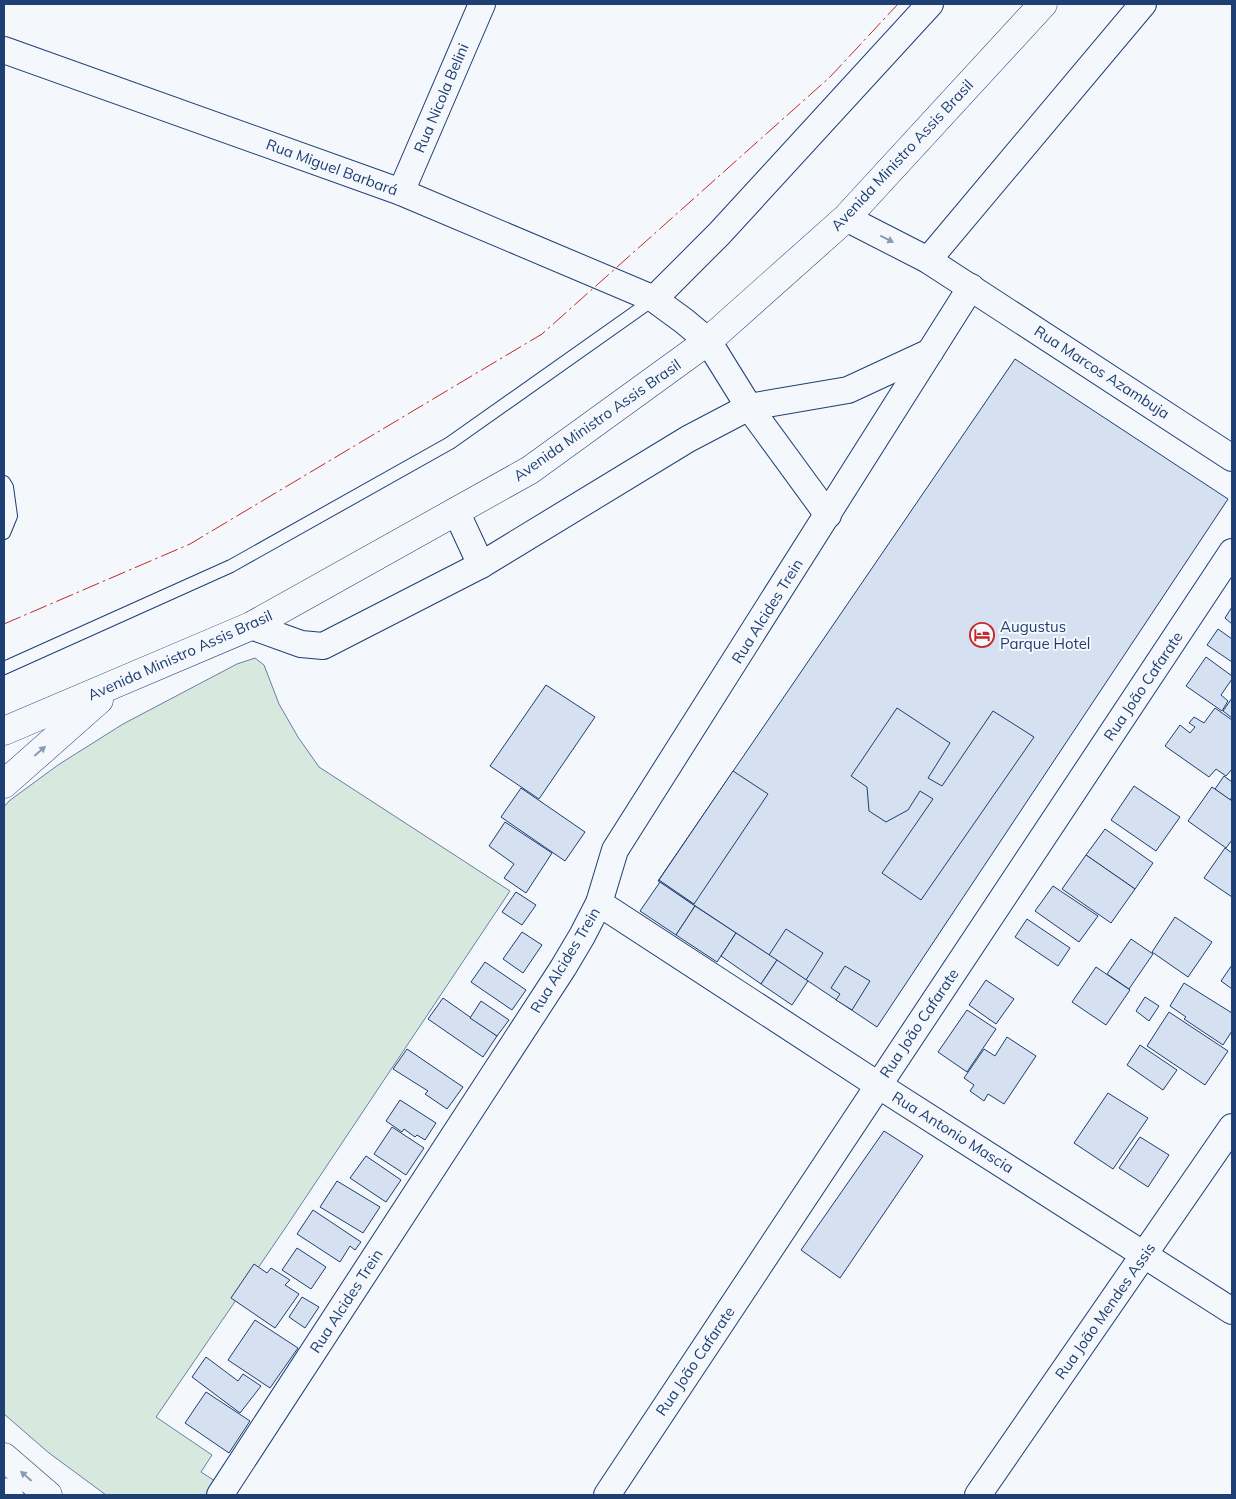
<svg xmlns="http://www.w3.org/2000/svg" width="1236" height="1499" font-family="Mulish,sans-serif">
  <rect width="100%" height="100%" fill="#f4f7fb"/>
  <path fill="#d7e8df" stroke="#687fa3" d="M255 658 264 665 279 704 298 737 319 767 510 891 286 1227 156 1417 212 1455 201 1472 215 1481 206 1495H106L49 1453 4 1414V807L9 801 58 765 123 724 237 664Z"/>
  <g fill="#d5e0f0" stroke="#1d3f73">
    <path d="M1015 359 1228 499 877 1027 658 881Z"/>
    <path d="M1232 607V624L1225 618Z"/>
    <path d="M1218 629 1232 639V662L1207 645Z"/>
    <path d="M1206 657 1232 676V679L1221 695 1228 701 1222 711 1186 686Z"/>
    <path d="M546 685 595 717 539 799 490 766Z"/>
    <path d="M1232 698V718L1223 711Z"/>
    <path d="M897 708 950 743 928 778 942 786 993 711 1034 737 921 900 882 873 933 799 920 791 908 810 886 822 869 811 867 787 851 776Z"/>
    <path d="M1215 708 1232 720V769L1226 776 1216 769 1209 777 1165 746 1180 725 1190 733 1195 727 1189 723 1194 717 1204 723Z"/>
    <path d="M733 771 768 794 694 904 659 880Z"/>
    <path d="M1224 776 1232 782V797L1230 800 1215 789Z"/>
    <path d="M1134 786 1180 817 1156 851 1111 820Z"/>
    <path d="M1212 787 1232 801V840L1226 848 1188 821Z"/>
    <path d="M521 788 585 832 565 861 501 817Z"/>
    <path d="M505 822 552 853 526 893 504 878 514 864 489 846Z"/>
    <path d="M1105 829 1153 863 1135 889 1086 855Z"/>
    <path d="M1225 848 1232 853V897L1204 878Z"/>
    <path d="M1086 855 1135 889 1111 923 1062 889Z"/>
    <path d="M660 882 695 906 676 935 640 911Z"/>
    <path d="M1053 886 1098 916 1079 942 1035 911Z"/>
    <path d="M516 892 536 905 522 925 502 912Z"/>
    <path d="M695 906 736 933 717 962 676 935Z"/>
    <path d="M1175 917 1212 942 1188 977 1152 952Z"/>
    <path d="M1027 919 1070 948 1058 966 1015 937Z"/>
    <path d="M786 929 823 953 806 980 769 955Z"/>
    <path d="M522 932 542 945 523 973 503 959Z"/>
    <path d="M736 933 777 960 761 984 721 956Z"/>
    <path d="M1131 939 1153 954 1129 989 1107 974Z"/>
    <path d="M777 960 808 981 792 1005 761 984Z"/>
    <path d="M485 962 526 990 512 1010 471 982Z"/>
    <path d="M1232 965V989L1221 981Z"/>
    <path d="M845 966 870 981 852 1010 836 1000 840 994 831 988Z"/>
    <path d="M1096 967 1130 990 1106 1025 1072 1002Z"/>
    <path d="M986 980 1014 999 996 1024 969 1005Z"/>
    <path d="M1184 983 1232 1013V1031L1223 1045 1184 1019 1186 1017 1170 1006Z"/>
    <path d="M1145 997 1159 1006 1149 1021 1136 1011Z"/>
    <path d="M443 998 497 1036 483 1057 428 1019Z"/>
    <path d="M481 1001 509 1020 497 1036 470 1018Z"/>
    <path d="M967 1010 996 1029 967 1072 938 1052Z"/>
    <path d="M1169 1012 1228 1051 1205 1085 1147 1046Z"/>
    <path d="M1007 1037 1036 1056 1004 1104 988 1094 984 1101 970 1091 974 1085 964 1078 984 1049 995 1056Z"/>
    <path d="M1140 1045 1177 1070 1163 1090 1127 1065Z"/>
    <path d="M407 1049 463 1087 447 1109 425 1094 428 1091 393 1069Z"/>
    <path d="M1108 1093 1148 1118 1113 1169 1074 1143Z"/>
    <path d="M400 1100 436 1123 425 1140 417 1135 415 1137 404 1129 402 1132 386 1121Z"/>
    <path d="M392 1127 424 1148 406 1175 374 1154Z"/>
    <path d="M884 1131 923 1156 840 1278 801 1250Z"/>
    <path d="M1140 1137 1169 1155 1148 1187 1119 1168Z"/>
    <path d="M366 1156 401 1180 386 1202 350 1178Z"/>
    <path d="M337 1181 380 1207 363 1233 320 1207Z"/>
    <path d="M313 1210 361 1242 355 1250 350 1246 340 1262 297 1234Z"/>
    <path d="M297 1248 326 1267 311 1289 282 1270Z"/>
    <path d="M254 1264 267 1273 271 1268 290 1280 285 1285 299 1294 275 1328 231 1298Z"/>
    <path d="M302 1297 319 1307 305 1328 289 1317Z"/>
    <path d="M255 1320 298 1348 270 1388 228 1360Z"/>
    <path d="M206 1357 238 1381 243 1374 261 1386 240 1413 192 1377Z"/>
    <path d="M206 1392 250 1421 229 1453 185 1423Z"/>
  </g>
  <g fill="none" stroke-linecap="round" stroke-linejoin="round">
    <defs>
      <g id="service">
        <path d="M4 482 7 487 11 516 4 533"/>
        <path d="M4 668 231 566 450 443 654 299"/>
      </g>
      <g id="minor">
        <path d="M4 50 401 192 654 299 684 321 708 341 749 407 828 515"/>
        <path d="M401 192 482 4"/>
        <path d="M846 218 928 260 1232 458"/>
        <path d="M928 260 1143 4"/>
        <path d="M654 299 719 234 930 4"/>
        <path d="M456 511 481 565"/>
        <path d="M251 626 301 644 323 646 481 565 688 439 749 407 848 390 930 352"/>
        <path d="M599 903 878 1085 1232 1311"/>
        <path d="M220 1495 563 968 582 936 599 903 615 850 971 287"/>
        <path d="M607 1495 1232 552"/>
        <path d="M978 1495 1232 1127"/>
      </g>
      <g id="trunk">
        <path d="M4 731 251 626 530 470 708 341 846 218 1043 4"/>
        <path d="M4 784 99 700"/>
        <path d="M4 1457 48 1495"/>
        <path d="M4 1492 9 1495"/>
      </g>
    </defs>
    <use href="#service" stroke="#1d3f73" stroke-width="14"/>
    <use href="#minor" stroke="#1d3f73" stroke-width="28"/>
    <use href="#trunk" stroke="#1d3f73" stroke-width="29"/>
    <use href="#service" stroke="#f4f7fb" stroke-width="12"/>
    <use href="#minor" stroke="#f4f7fb" stroke-width="26"/>
    <use href="#trunk" stroke="#f4f7fb" stroke-width="28"/>
    <path stroke="#c62828" stroke-width="1" stroke-dasharray="18 4 2.5 4" stroke-linecap="butt" d="M4 624 190 544 542 334 830 77 898 4"/>
  </g>
  <defs><path id="oneway-solid" d="M-6-.8H1V-3.2L6.5 0L1 3.2V.8H-6Z" transform="scale(1.25)"/></defs>
  <g fill="#889bb7">
    <use href="#oneway-solid" transform="translate(887 239) rotate(27)"/>
    <use href="#oneway-solid" transform="translate(40 751) rotate(-41)"/>
    <use href="#oneway-solid" transform="translate(26 1476) rotate(-139)"/>
  </g>
  <defs>
    <symbol id="hotel-ring" viewBox="-11 -11 22 22"><circle r="9.5" fill="#f4f7fb" stroke="#c62828" stroke-width="1.5"/><path d="M-6-4.5h1.5V1H6V5H4.5V3h-9V5H-6ZM-4 0a1.8 1.8 0 1 1 3.6 0ZM.5 0V-2.5h3Q6-2.5 6 0Z" fill="#c62828"/></symbol>
  </defs>
  <g fill-rule="evenodd">
    <use href="#hotel-ring" x="968" y="621" width="28" height="28"/>
  </g>
  <g text-anchor="middle" dominant-baseline="central" stroke-width="4" stroke-linejoin="round" paint-order="stroke">
    <g font-size="15" fill="#1d3f73" stroke="#f4f7fb">
      <text transform="translate(441 98) rotate(-67)">Rua Nicola Belini</text>
      <text transform="translate(902 155) rotate(-47)">Avenida Ministro Assis Brasil</text>
      <text transform="translate(332 167) rotate(20)">Rua Miguel Barbará</text>
      <text transform="translate(1102 372) rotate(33)">Rua Marcos Azambuja</text>
      <text transform="translate(597 420) rotate(-35)">Avenida Ministro Assis Brasil</text>
      <text transform="translate(767 611) rotate(-58)">Rua Alcides Trein</text>
      <text transform="translate(180 655) rotate(-24)">Avenida Ministro Assis Brasil</text>
      <text transform="translate(1143 686) rotate(-56)">Rua João Cafarate</text>
      <text transform="translate(565 960) rotate(-59)">Rua Alcides Trein</text>
      <text transform="translate(919 1023) rotate(-56)">Rua João Cafarate</text>
      <text transform="translate(953 1132) rotate(32)">Rua Antonio Mascia</text>
      <text transform="translate(346 1301) rotate(-57)">Rua Alcides Trein</text>
      <text transform="translate(1105 1311) rotate(-55)">Rua João Mendes Assis</text>
      <text transform="translate(695 1361) rotate(-56)">Rua João Cafarate</text>
    </g>
    <g font-size="15" fill="#1d3f73" stroke="#f4f7fb" text-anchor="start">
      <text x="1000" y="626">Augustus<tspan x="1000" dy="17">Parque Hotel</tspan></text>
    </g>
  </g>
  <rect width="1236" height="1499" fill="none" stroke="#1d3f73" stroke-width="10"/>
</svg>
